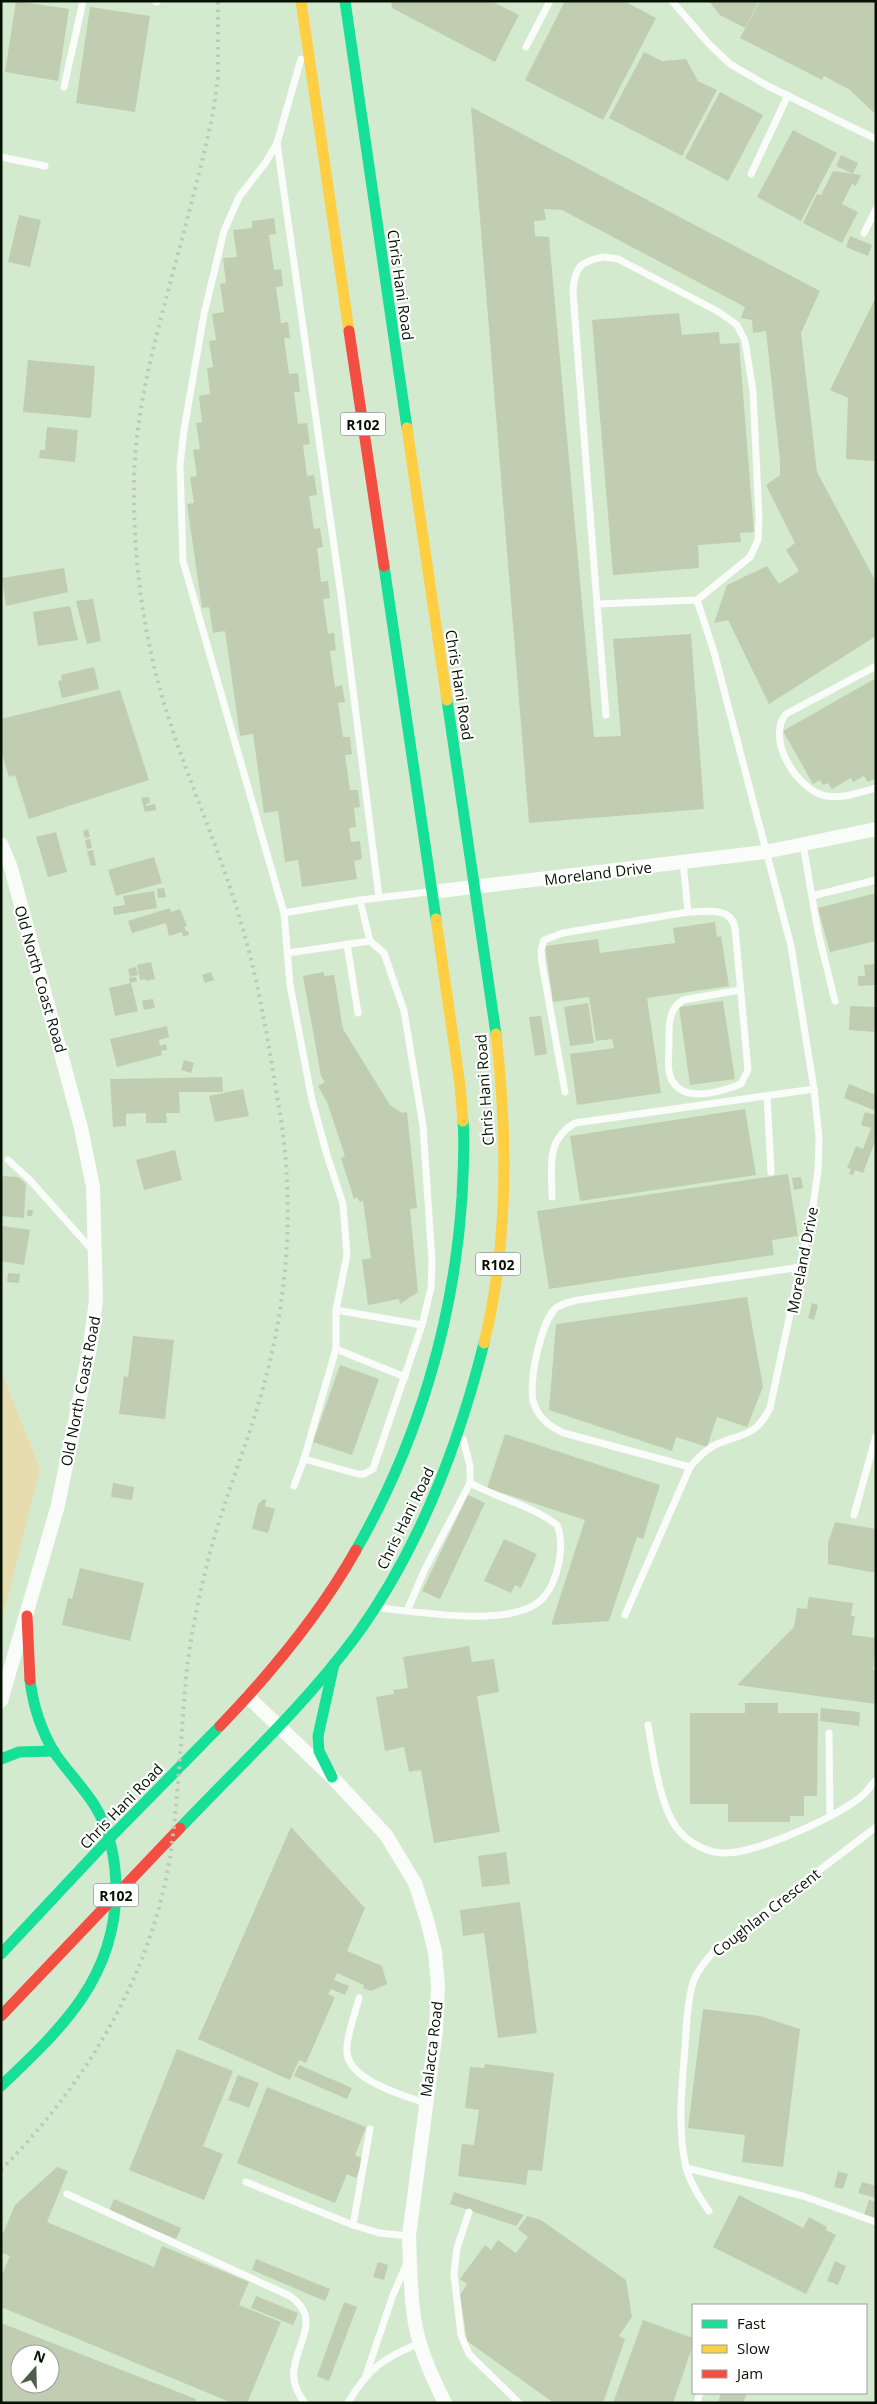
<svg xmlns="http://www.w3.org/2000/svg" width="877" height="2404" font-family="'Open Sans',sans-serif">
  <rect width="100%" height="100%" fill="#d4eace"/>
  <path fill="#e7dcae" d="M1 1371 40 1469 1 1623Z"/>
  <g fill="#c0cdb0" fill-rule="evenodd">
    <path d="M16 1 69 9 58 81 5 72Z"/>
    <path d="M391 1H491L519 15 495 62 392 8Z"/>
    <path d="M565 1H624L656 18 603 120 525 80Z"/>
    <path d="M709 1H759L745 28 720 15Z"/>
    <path d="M760 1H876V110L874 113 850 90 824 76 822 80 740 38Z"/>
    <path d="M90 7 150 16 135 112 76 103Z"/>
    <path d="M644 52 662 61 686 59 698 81 717 90 682 156 609 118Z"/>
    <path d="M720 92 763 115 728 181 685 158Z"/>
    <path d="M471 107 820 291 801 333 817 472 876 582V636L769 704 728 620 714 623 727 585 767 566 779 584 799 571 786 550 795 543 766 485 780 475V461L766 331 753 333 752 320 741 318 745 307 562 210 544 209 546 220 534 221 535 236 549 237 594 737 621 736 613 639 691 634 704 809 529 823Z"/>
    <path d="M793 130 837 153 801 221 757 197Z"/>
    <path d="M841 155 858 163 853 174 836 166Z"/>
    <path d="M833 171 861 175 856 186 852 184 842 204 858 212 842 243 803 223 817 194 821 195Z"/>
    <path d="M19 215 41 220 30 267 8 262Z"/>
    <path d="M274 218 276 234 269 235 274 270 281 269 283 286 276 287 281 323 288 322 290 338H284L289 374 298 373 300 392H294L298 424 307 423 310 444 303 445 307 476 314 475 317 495 309 496 314 529 320 528 323 547 317 548 321 582 328 581 330 598 323 599 328 634 334 633 336 650 330 651 335 687 342 685 345 702 338 703 343 737H350L352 754 345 755 350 790H358L360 807 354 808 356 827 349 828 351 842 360 841 362 859 354 861 357 879 302 887 298 860 285 862 278 811 264 813 253 734 240 736 225 631 213 633 209 607 202 608 187 504 194 503 190 477 197 476 193 450 200 449 196 423 202 422 199 396 210 394 207 368 213 367 209 341 216 340 212 314 224 312 220 284 226 283 223 258 237 257 233 230 252 228V221Z"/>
    <path d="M850 236 872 245 868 256 846 247Z"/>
    <path d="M876 297V461L846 459 848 398 830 390Z"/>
    <path d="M679 313 682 335 719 332 720 344 739 343 754 532 740 533 741 542 698 545 699 568 613 575 592 320Z"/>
    <path d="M28 360 95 366 91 418 23 412Z"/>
    <path d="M47 427 78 430 75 462 39 458 40 450H45Z"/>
    <path d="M64 568 68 592 6 606 2 578Z"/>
    <path d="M93 599 101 641 87 644 76 601Z"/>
    <path d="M70 606 78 640 38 646 33 612Z"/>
    <path d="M94 667 99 689 62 698 58 681 62 680 61 675Z"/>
    <path d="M876 678V778L868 782 864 776 853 782 851 778 832 789 828 783 823 785 820 780 813 784 783 731Z"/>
    <path d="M120 690 149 780 29 819 15 775 9 777 1 751V719Z"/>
    <path d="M149 797 150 803 146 804V806L155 804 156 810 145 812 141 798Z"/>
    <path d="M88 829 90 837 85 838 83 831Z"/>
    <path d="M56 832 67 872 48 877 36 837Z"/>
    <path d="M90 839 92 848 87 849 85 840Z"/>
    <path d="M93 850 96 865 91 866 87 851Z"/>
    <path d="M154 857 162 883 116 896 108 870Z"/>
    <path d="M164 888 166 897 158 898 157 889Z"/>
    <path d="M154 891 157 908 114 915 113 907 125 905 123 896Z"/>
    <path d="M876 893V941L830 952 818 908Z"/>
    <path d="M170 908 171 912 180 909 187 926 184 927 186 931H188L189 935 183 936 182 932 169 936 166 923 132 933 128 921Z"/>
    <path d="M715 922 717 937 721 936 729 986 647 998 661 1093 577 1105 570 1054 614 1048 612 1039 596 1041 589 997 553 1002 545 946 598 939 600 953 675 943 673 928Z"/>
    <path d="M151 962 155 979 146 981V979L140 980 137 965Z"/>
    <path d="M876 964V985L858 986V976H865L864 965Z"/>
    <path d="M136 967 138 975 130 977 128 969Z"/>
    <path d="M211 972 214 980 205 983 202 975Z"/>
    <path d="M324 972V976L334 975 343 1029 390 1105 402 1113 407 1112 417 1208 410 1209 418 1292 400 1304 399 1299 368 1305 362 1260 371 1258 363 1201 360 1202 357 1197 354 1199 341 1158 345 1156 327 1102 318 1086 325 1082 321 1076 303 976Z"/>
    <path d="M136 977 137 981 130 983 129 978Z"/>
    <path d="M131 983 138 1011 115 1016 109 988Z"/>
    <path d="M153 999 155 1008 144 1010 142 1001Z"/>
    <path d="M723 1001 735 1079 690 1085 679 1007Z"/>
    <path d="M588 1003 594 1043 570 1046 564 1007Z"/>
    <path d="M850 1006 876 1007V1032L849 1030Z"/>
    <path d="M541 1016 547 1054 535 1056 529 1017Z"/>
    <path d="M167 1026 169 1037 159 1040 160 1046 166 1044 167 1050 161 1051 162 1055 117 1067 110 1039Z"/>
    <path d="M184 1060 194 1063 191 1073 181 1070Z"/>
    <path d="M222 1077 223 1092H179L180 1113H166L167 1123H146V1113L126 1114V1126L113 1127 110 1079Z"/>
    <path d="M849 1084 876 1095V1111L844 1098Z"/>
    <path d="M243 1089 249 1116 215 1122 209 1096Z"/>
    <path d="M745 1109 756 1175 580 1201 570 1136Z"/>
    <path d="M865 1112 876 1115V1139L863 1173 855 1170 853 1175 849 1174 851 1169 847 1168 856 1146 863 1149 871 1128 861 1125Z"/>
    <path d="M175 1150 182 1180 144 1190 136 1160Z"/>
    <path d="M788 1174 798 1236 772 1240 774 1255 549 1289 537 1211Z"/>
    <path d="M1 1176 18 1177 26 1184 24 1218 1 1216Z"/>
    <path d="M801 1177 803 1188 794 1190 792 1178Z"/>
    <path d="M27 1210H33L32 1216H27Z"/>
    <path d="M3 1226 30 1230 24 1265 1 1261Z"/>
    <path d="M8 1273 20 1274 19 1283 7 1282Z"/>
    <path d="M747 1297 763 1387 747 1427 717 1417 707 1447 676 1437 672 1451 549 1410 556 1324Z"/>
    <path d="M812 1303 818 1305 814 1320 808 1318Z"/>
    <path d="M133 1336 174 1340 165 1419 119 1414 124 1376 128 1377Z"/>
    <path d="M340 1365 379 1379 352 1455 313 1442Z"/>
    <path d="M505 1434 660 1485 643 1539 637 1537 609 1621 551 1625 585 1520 487 1488Z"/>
    <path d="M113 1483 134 1487 132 1500 111 1497Z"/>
    <path d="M468 1495 485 1503 440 1599 422 1591Z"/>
    <path d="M264 1499 266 1500 265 1506 275 1509 268 1533 252 1529 258 1504Z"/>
    <path d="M835 1522 876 1529V1573L828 1564V1543Z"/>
    <path d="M504 1539 537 1554 521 1588 515 1585 511 1593 484 1581Z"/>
    <path d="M80 1568 144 1583 130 1641 62 1625 68 1598 72 1599Z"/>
    <path d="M809 1597 853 1603 851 1616H855L852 1635 876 1638 873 1670H876V1704L737 1685 794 1627 797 1608 807 1609Z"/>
    <path d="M469 1646 472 1662 494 1659 499 1692 477 1696 500 1832 434 1843 421 1770 409 1772 404 1747 385 1751 376 1697 394 1694 393 1690 408 1688 403 1657Z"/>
    <path d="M745 1703H778V1713H818L817 1796H804V1816H790V1822H728V1804H690V1713H745Z"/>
    <path d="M821 1708 860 1712 859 1726 820 1721Z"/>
    <path d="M291 1827 365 1908 347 1951 382 1966 387 1984 371 1991 363 1988 364 1985 337 1973 334 1980 349 1986 345 1995 331 1989 328 1994 335 1997 306 2063 299 2060 290 2080 198 2039Z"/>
    <path d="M506 1852 510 1884 482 1887 478 1856Z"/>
    <path d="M520 1902 537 2033 498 2038 484 1933 463 1936 460 1910Z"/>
    <path d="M703 2009 760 2016 800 2029 783 2167 742 2162 745 2135 688 2128Z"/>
    <path d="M177 2049 233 2071 203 2146 223 2154 204 2200 129 2170Z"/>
    <path d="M485 2064 554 2073 542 2171 528 2170 526 2185 458 2176 462 2144 474 2145 479 2110 465 2108 470 2067 484 2068Z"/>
    <path d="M299 2065 352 2088 347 2099 294 2076Z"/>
    <path d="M238 2075 259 2083 249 2108 228 2100Z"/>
    <path d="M267 2087 366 2127 355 2155 364 2159 356 2178 347 2174 335 2203 237 2163Z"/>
    <path d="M57 2167 68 2171 47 2222 154 2267 162 2246 249 2282 239 2305 281 2322 247 2403H232L1 2307V2277L10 2256 1 2252V2238L15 2205Z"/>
    <path d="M838 2171 848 2174 843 2189 834 2187Z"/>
    <path d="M862 2182 876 2186V2198L858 2193Z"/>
    <path d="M454 2192 524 2215 516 2226 450 2204Z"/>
    <path d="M739 2195 803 2228 809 2217 827 2227 826 2230 836 2235 806 2294 713 2247Z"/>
    <path d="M114 2199 181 2228 176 2239 109 2211Z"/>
    <path d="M869 2200 876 2202V2219L864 2215Z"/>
    <path d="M527 2216 541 2220 626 2280 632 2317 619 2336 625 2339 603 2403H554L467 2341 460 2295 467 2284 460 2279 485 2245 491 2250 498 2240 516 2253 528 2237 518 2229Z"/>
    <path d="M256 2259 330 2289 325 2301 252 2270Z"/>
    <path d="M835 2261 846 2266 838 2285 827 2281Z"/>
    <path d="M378 2262 388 2265 384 2280 373 2277Z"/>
    <path d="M256 2296 298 2313 293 2325 251 2308Z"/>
    <path d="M344 2302 357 2307 329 2381 317 2376Z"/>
    <path d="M643 2320 693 2338V2345L673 2403H613Z"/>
    <path d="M1 2323 196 2399 195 2403H1ZM20 2354H50V2384H20Z"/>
    <path d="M721 2393H747L743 2403H718Z"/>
  </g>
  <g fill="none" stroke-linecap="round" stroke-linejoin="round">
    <g stroke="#f9fcf8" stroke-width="7">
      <path d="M155 1 157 2"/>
      <path d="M672 1 709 44 730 64 768 86 876 139"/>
      <path d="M526 47 550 1"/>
      <path d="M64 87 83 1"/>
      <path d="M277 143 341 595 379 897"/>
      <path d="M1 157 45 166"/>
      <path d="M751 174 788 95"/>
      <path d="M864 233 876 209"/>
      <path d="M604 257 618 259 719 312 737 325 745 341 753 391 759 518 758 540 750 557 697 600 597 604 573 293C574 269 579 261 604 257Z"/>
      <path d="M597 604 606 715"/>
      <path d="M876 666 786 714C765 739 798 791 826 796 843 799 860 792 876 788"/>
      <path d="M803 844 818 932 835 1001"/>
      <path d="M812 896 876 880"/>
      <path d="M688 912C705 912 731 906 735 928L748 1070 741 1084C723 1091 686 1103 673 1082 666 1072 669 1056 669 1044 669 1027 667 1011 683 1000L740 990"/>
      <path d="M284 913 183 561 180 465 184 430 204 314 224 231 239 197 266 162 277 143 301 59"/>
      <path d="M347 944 358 1013"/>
      <path d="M288 953 370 941"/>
      <path d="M565 1092 542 963 541 950 544 940 563 933 688 912 683 862"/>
      <path d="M767 1096 771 1172"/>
      <path d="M8 1160 29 1179 94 1252"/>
      <path d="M552 1197C552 1168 545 1140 575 1123L814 1089"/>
      <path d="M336 1310 422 1325"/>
      <path d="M336 1349 405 1377"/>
      <path d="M304 1459 358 1474H364L373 1469 422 1325 431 1288 432 1261 423 1126 404 1011 384 953 370 941 360 900"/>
      <path d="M690 1467 564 1433C550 1427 539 1419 534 1404 527 1386 541 1321 556 1308 563 1303 571 1302 578 1300L801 1267"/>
      <path d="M294 1486 304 1459 336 1349V1310L347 1255 343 1204 327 1155 312 1100 290 985 284 913 360 900 428 892"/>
      <path d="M854 1515 876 1436"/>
      <path d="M381 1608C418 1612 512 1628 541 1600 549 1593 553 1583 556 1574 561 1559 563 1540 557 1525 532 1506 498 1498 470 1483"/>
      <path d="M407 1611 425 1569 470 1483V1466L463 1439"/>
      <path d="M625 1615 690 1467C698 1458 706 1449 717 1444 745 1432 754 1438 770 1408L813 1206 818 1171 819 1138 814 1089 791 946 714 652 697 600"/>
      <path d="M648 1725C653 1753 659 1803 676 1827 687 1842 706 1853 725 1853 754 1854 843 1815 864 1794 868 1790 872 1784 876 1780"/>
      <path d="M829 1733 830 1815"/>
      <path d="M359 1998C355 2014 348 2031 347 2047 343 2079 402 2095 425 2103"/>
      <path d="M686 2168 803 2196 876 2222"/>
      <path d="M246 2182 353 2225 379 2233 409 2236"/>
      <path d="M67 2194 290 2296C322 2319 297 2341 294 2370 292 2382 298 2394 305 2403"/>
      <path d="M709 2211C699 2197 690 2183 686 2167 677 2128 682 2086 685 2047 686 2027 687 2006 692 1986 695 1973 706 1961 714 1951L876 1827"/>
      <path d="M469 2212 457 2248 454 2274 461 2335 469 2354 519 2403"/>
      <path d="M353 2225 370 2129"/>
      <path d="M366 2375 393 2295 406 2265"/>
      <path d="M348 2403C367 2369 385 2357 420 2343"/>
      <path d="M697 2403 700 2393"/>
    </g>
    <g stroke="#f9fcf8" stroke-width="14">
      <path d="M1 844 11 868 81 1128 93 1187 96 1300 89 1353 58 1505 1 1701"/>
      <path d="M432 892 765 852 876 829"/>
      <path d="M248 1697 332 1777 386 1835 415 1883 427 1920 435 1952 438 1986 436 2030 409 2236C410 2260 410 2284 413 2309 416 2342 430 2373 445 2403"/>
    </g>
    <g stroke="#16e098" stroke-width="11">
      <path d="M345 1 407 428"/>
      <path d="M384 566 436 919"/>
      <path d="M447 700 496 1034"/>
      <path d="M356 1550C418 1442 454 1321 462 1197 463 1172 465 1147 463 1121"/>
      <path d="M1 1759 19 1752 54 1751"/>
      <path d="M332 1777 319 1751 318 1736 334 1664"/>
      <path d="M180 1828C240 1765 305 1705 356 1636 419 1549 458 1447 484 1343"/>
      <path d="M1 1954 106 1842 220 1726"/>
      <path d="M1 2086C61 2029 115 1979 116 1890 116 1861 110 1831 95 1806 83 1787 67 1771 54 1752 41 1730 33 1705 30 1680"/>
    </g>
    <g stroke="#ffcf43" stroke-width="11">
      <path d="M301 1 349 331"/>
      <path d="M407 428 447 700"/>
      <path d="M436 919 460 1085 463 1121"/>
      <path d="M484 1343C509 1242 508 1137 496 1034"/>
    </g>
    <g stroke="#f24e42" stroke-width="11">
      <path d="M349 331 384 566"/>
      <path d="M27 1616 30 1680"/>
      <path d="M220 1726C271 1673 320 1614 356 1550"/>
      <path d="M1 2016 180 1828"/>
    </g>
    <path stroke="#c0c6bf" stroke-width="4" stroke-dasharray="2.5 5" stroke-linecap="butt" d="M1 2170C86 2084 153 1973 171 1851 179 1791 181 1729 187 1668 191 1636 197 1605 205 1573 220 1506 249 1443 266 1377 288 1293 294 1206 281 1120 270 1053 260 985 240 919 216 837 177 758 156 674 141 615 134 554 134 493 133 424 151 356 168 291 184 232 200 173 213 113L218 78V1"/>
  </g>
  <g text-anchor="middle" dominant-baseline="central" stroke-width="4.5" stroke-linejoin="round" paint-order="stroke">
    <g fill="#fff" stroke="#50594e" stroke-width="1">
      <rect x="340.5" y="412.5" width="45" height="23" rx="4"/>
      <rect x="475.5" y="1252.5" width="45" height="23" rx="4"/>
      <rect x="93.5" y="1883.5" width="45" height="23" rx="4"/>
    </g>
    <g font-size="14" font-weight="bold" fill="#051202">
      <text x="363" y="424">R102</text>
      <text x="498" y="1264">R102</text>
      <text x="116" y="1895">R102</text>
    </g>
    <g font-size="15" fill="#051202" stroke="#fff">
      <text transform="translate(401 285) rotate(82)">Chris Hani Road</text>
      <text transform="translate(460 685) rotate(81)">Chris Hani Road</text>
      <text transform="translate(598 873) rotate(-7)">Moreland Drive</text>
      <text transform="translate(41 979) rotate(74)">Old North Coast Road</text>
      <text transform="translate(484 1090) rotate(-94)">Chris Hani Road</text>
      <text transform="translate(802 1260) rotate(-79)">Moreland Drive</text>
      <text transform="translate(80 1391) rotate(-79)">Old North Coast Road</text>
      <text transform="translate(405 1518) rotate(-64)">Chris Hani Road</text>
      <text transform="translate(121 1806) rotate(-46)">Chris Hani Road</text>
      <text transform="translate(766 1912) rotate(-38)">Coughlan Crescent</text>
      <text transform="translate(431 2049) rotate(-83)">Malacca Road</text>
    </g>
  </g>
  <rect width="877" height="2404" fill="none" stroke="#051202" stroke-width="5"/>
  <rect x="692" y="2304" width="175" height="90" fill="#ffffff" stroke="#9ba09a"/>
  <rect x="702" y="2320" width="25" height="8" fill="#16e098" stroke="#9ba09a"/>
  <text x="737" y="2329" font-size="15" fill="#051202">Fast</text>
  <rect x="702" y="2345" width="25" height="8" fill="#ffcf43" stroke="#9ba09a"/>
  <text x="737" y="2354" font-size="15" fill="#051202">Slow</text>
  <rect x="702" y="2370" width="25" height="8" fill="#f24e42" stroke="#9ba09a"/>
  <text x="737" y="2379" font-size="15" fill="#051202">Jam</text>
  <g transform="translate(35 2369) rotate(20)"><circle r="24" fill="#ffffff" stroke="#9ba09a"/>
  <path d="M0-4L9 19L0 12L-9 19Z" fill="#4d5e49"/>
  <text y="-8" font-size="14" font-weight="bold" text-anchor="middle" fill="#051202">N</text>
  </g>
</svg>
